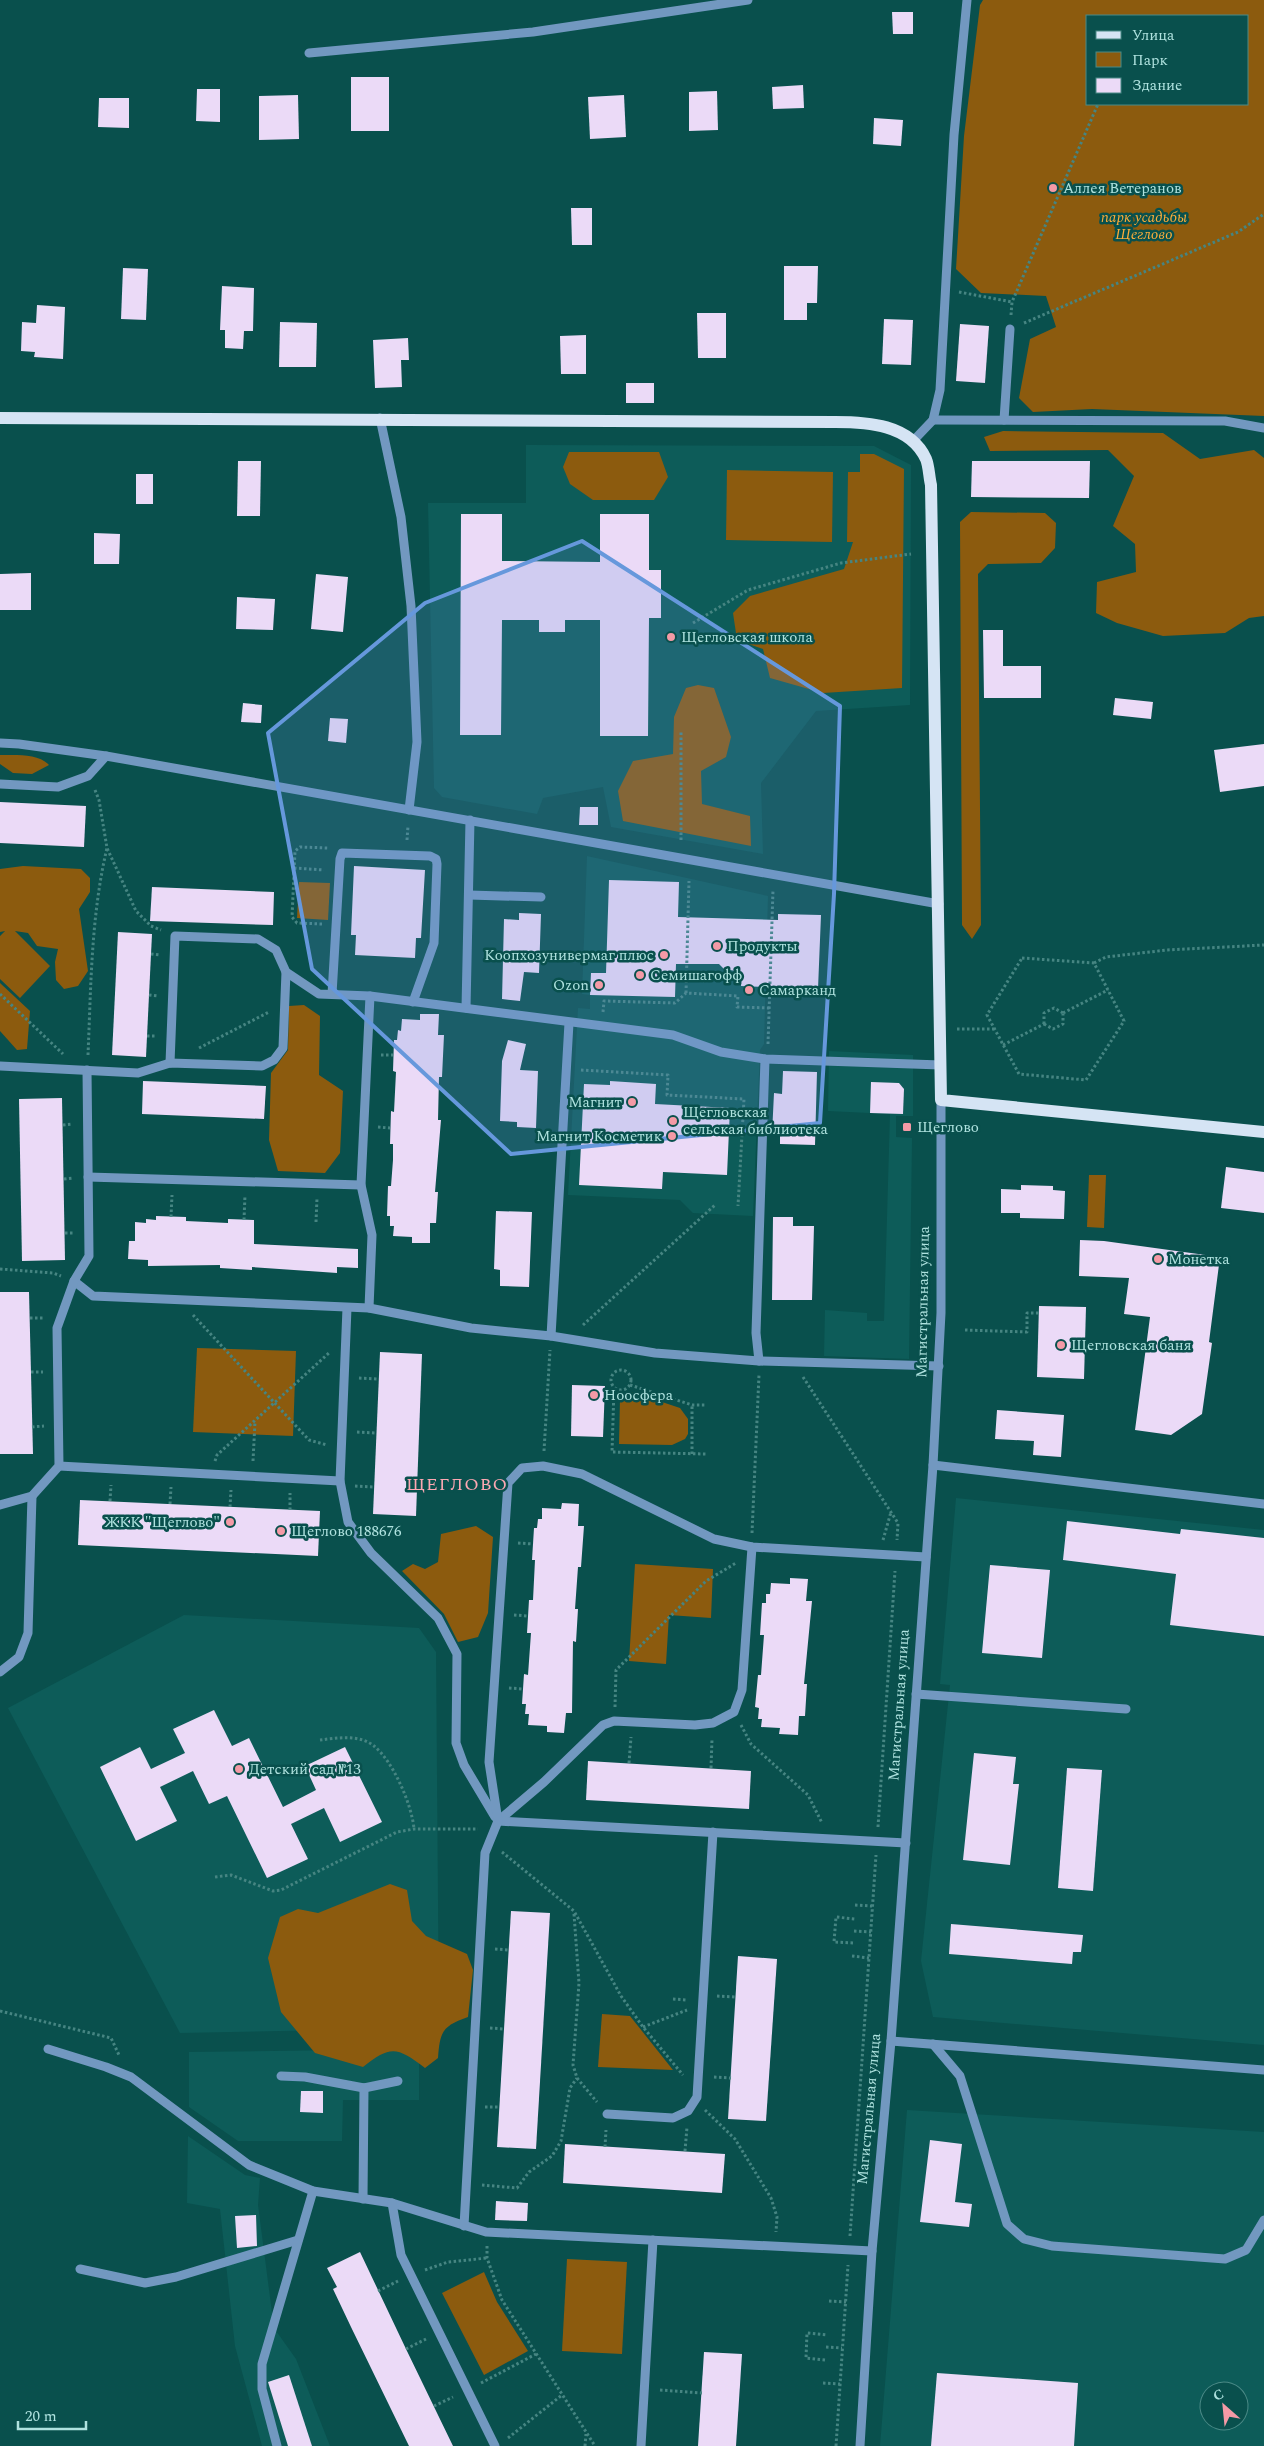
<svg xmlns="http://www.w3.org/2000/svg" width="1264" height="2446" font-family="Spectral,serif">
  <rect width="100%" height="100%" fill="#09504d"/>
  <g fill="#0d5c59" fill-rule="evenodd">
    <path d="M526 445 874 446 911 465 910 705 816 711 761 783 763 854 611 827 603 787 543 798 537 814 442 797 434 788 428 503H526Z"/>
    <path d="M587 856 768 896 764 1044 760 1050 753 1216 693 1213 680 1200 568 1195 578 1008 590 1009V995L582 994Z"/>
    <path d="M829 1051 913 1055V1116H896V1137L912 1138 909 1359 824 1356 825 1310 867 1313V1321H884L890 1114 828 1111Z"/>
    <path d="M956 1498 1264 1530V2045L933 2017 921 1961 950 1685 940 1684Z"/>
    <path d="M184 1615 419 1628 436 1652 439 2028 180 2033 8 1708Z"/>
    <path d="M419 2049V2100H343L342 2141H238L189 2107V2052Z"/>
    <path d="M907 2110 1264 2132V2446H880ZM1209 2391H1239V2421H1209Z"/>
    <path d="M188 2136 245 2175 260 2178 258 2205 274 2328 296 2359 330 2446H262L235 2346 220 2209 187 2203Z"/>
  </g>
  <g fill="#8c5b0e" fill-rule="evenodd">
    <path d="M983 0H1264V416L1092 409 1033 412 1019 398 1030 339 1056 327 1046 296 981 293 956 269 964 136 980 5ZM1248 16V104H1088V16Z"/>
    <path d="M1003 431 1163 433 1200 459 1254 450 1264 458V616L1249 618 1225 633 1163 636 1117 623 1096 613 1097 582 1136 572 1135 544 1113 526 1134 476 1108 450 990 451 984 437Z"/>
    <path d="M569 452H659L668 477 654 500H593L570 484 563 467Z"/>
    <path d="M860 454H874L904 469 902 688 823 693 770 678 763 649 737 640 733 613 750 596 844 569 853 542H847L848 472H860Z"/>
    <path d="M727 470 833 472 832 542 726 540Z"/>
    <path d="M971 512 1045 513 1056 523 1055 548 1041 563 988 564 978 574 981 925 972 939 962 925 960 522Z"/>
    <path d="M698 685 714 688 731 737 726 757 701 771 702 804 750 816 751 846 623 821 618 791 633 761 673 754 674 717 686 688Z"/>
    <path d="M0 755C14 755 39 753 49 765L32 774 13 773 0 764Z"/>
    <path d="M23 866 81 869 90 878V892L79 909 88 971 78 986 64 989 56 980 55 962 58 949 37 946 28 933 15 931 50 966 20 998 0 979V936L5 931 0 932V869Z"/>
    <path d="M299 882 330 883 328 920 297 918Z"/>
    <path d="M0 983 30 1011 27 1049 17 1050 0 1031Z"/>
    <path d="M304 1005 320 1016 319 1075 343 1091 340 1153 325 1173 278 1171 269 1140 271 1073 288 1050 289 1006Z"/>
    <path d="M1089 1175H1106L1104 1228 1087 1227Z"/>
    <path d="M197 1348 296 1351 293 1436 193 1432Z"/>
    <path d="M632 1392 680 1408 688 1419V1434L685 1439 672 1445 619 1444 620 1398Z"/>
    <path d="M476 1526 493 1537 488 1613 478 1637 458 1642 444 1614 402 1571 413 1564 425 1569 438 1562 441 1534Z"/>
    <path d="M635 1564 713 1569 711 1618 669 1615 666 1664 629 1661Z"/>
    <path d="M390 1884 407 1890 412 1921 426 1936 467 1954 473 1970 468 2017C442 2026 440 2032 438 2058L425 2068C397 2047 391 2045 363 2067L315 2053 281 2012 268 1958 280 1917 298 1909 318 1913Z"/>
    <path d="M602 2014 630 2016 673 2070 598 2067Z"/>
    <path d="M567 2259 627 2262 622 2354 562 2351Z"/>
    <path d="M484 2272 497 2302 528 2351 484 2375 442 2293Z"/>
  </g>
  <g fill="#ebdaf7">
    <path d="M892 12H913V34H893Z"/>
    <rect x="351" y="77" width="38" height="54"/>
    <path d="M803 85 804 108 773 109 772 87Z"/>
    <path d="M197 89H220V122L196 121Z"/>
    <path d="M717 91 718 130 689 131V92Z"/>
    <path d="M298 95 299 139 259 140V96Z"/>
    <path d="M624 95 626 137 590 139 588 97Z"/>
    <path d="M99 98H129V128L98 127Z"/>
    <path d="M874 118 903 120 901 146 873 144Z"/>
    <path d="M571 208H592V245H572Z"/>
    <path d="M784 266H818L817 303H807V320H784Z"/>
    <path d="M123 268 148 269 146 320 121 319Z"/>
    <path d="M222 286 254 288 253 331H244L243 349 225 348V330H220Z"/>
    <path d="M37 305 65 307 63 359 34 357 35 352 21 351 22 322 36 323Z"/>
    <path d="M697 313H726V358H698Z"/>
    <path d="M884 319 913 320 911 365 882 364Z"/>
    <path d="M280 322 317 323 316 367H279Z"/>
    <path d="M960 324 989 326 985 383 956 381Z"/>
    <path d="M586 335V374H561L560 336Z"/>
    <path d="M408 338 409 360H401L402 387 375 388 373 340Z"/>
    <rect x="626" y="383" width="28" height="20"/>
    <path d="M238 461H261L260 516H237Z"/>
    <path d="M972 461H1090L1089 498 971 497Z"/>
    <rect x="136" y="474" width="17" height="30"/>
    <path d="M461 514H502V561L600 562V514H649V570H661V618H649L648 736H600V620H565V632H539V620H502L501 735H460Z"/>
    <path d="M94 533 120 534 119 564H94Z"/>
    <path d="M31 573V610H0V574Z"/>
    <path d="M316 574 348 577 343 632 311 629Z"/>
    <path d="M237 597 275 599 273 630 236 629Z"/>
    <path d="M983 630H1003V666H1041V698H984Z"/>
    <path d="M1115 698 1153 702 1151 719 1113 715Z"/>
    <path d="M243 703 262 705 261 723 241 722Z"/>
    <path d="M330 718 348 719 346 743 328 741Z"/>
    <path d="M1264 744V786L1220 792 1214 750Z"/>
    <path d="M0 802 86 806 84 847 0 843Z"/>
    <path d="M580 807H598V825H579Z"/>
    <path d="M354 866 425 870 421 938H416L415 958 355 955 356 935H351Z"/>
    <path d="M609 880 679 882 678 917 778 920V914L821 915 818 989 741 986 742 972 724 969 719 964H676L675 997 590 995 591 973H606Z"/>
    <path d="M152 887 274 892 273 925 150 921Z"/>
    <path d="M519 913 541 914 539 973 524 972 520 1001 502 999 504 919 519 920Z"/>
    <path d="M118 932 152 934 146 1057 112 1055Z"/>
    <path d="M420 1014H439L438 1035H444L442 1077H439L438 1120H441L435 1192H438L436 1223H430V1243H412V1237L393 1236 394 1226H390V1216H387L388 1186H391L393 1160V1144H390L391 1111 394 1112 396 1072 393 1071 394 1040H397L398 1030 401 1031 402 1019 420 1020Z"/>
    <path d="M508 1040 526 1044 520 1070 538 1071 536 1128 517 1127V1122L500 1121 502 1061Z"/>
    <path d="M783 1071 817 1072 815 1145 780 1144V1135L772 1134 774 1093 782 1094Z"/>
    <path d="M143 1081 266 1086 264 1119 142 1114Z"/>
    <path d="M610 1081 656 1084 655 1104 730 1108 727 1175 663 1172 662 1189 579 1185 584 1084 610 1085Z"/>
    <path d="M871 1082 899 1083 904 1089 903 1114 870 1113Z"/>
    <path d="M62 1098 65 1260 22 1261 19 1099Z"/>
    <path d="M1226 1167 1264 1172V1213L1221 1208Z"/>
    <path d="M1021 1185 1053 1186V1190L1065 1191 1064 1219 1020 1218V1213H1001V1189L1021 1190Z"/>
    <path d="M496 1211 532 1212 529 1287 500 1286V1270L494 1269Z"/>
    <path d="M156 1216 186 1217V1221L228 1223V1219L254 1220V1244L358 1249V1268L337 1267V1273L252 1267V1270L220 1268V1265L148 1266V1260L128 1259 129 1241H135V1222L146 1223V1219L156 1220Z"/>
    <path d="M773 1217H793V1226H814L812 1300H772Z"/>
    <path d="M1080 1240 1104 1241 1220 1257 1209 1342 1212 1343 1202 1414 1171 1435 1135 1430 1150 1317 1124 1314 1129 1278 1079 1276Z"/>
    <path d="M0 1292H29L33 1454H0Z"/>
    <path d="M1039 1306 1086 1307 1084 1379 1037 1377Z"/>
    <path d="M380 1352 422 1354 416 1516 373 1514Z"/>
    <path d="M572 1385 605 1386 603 1437 571 1436Z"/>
    <path d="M997 1410 1064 1415 1061 1457 1033 1455 1034 1441 995 1439Z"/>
    <path d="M80 1500 320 1511 318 1556 78 1545Z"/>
    <path d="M562 1503 579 1504 578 1526H584L581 1567H578L575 1609H578L576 1642 573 1641 572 1713H566L564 1733 547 1732V1726L528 1725 529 1714H525L526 1704H522L524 1674 528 1675 531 1633H527L529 1600H533L535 1560H532L534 1528H537L538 1519H542V1508L561 1509Z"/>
    <path d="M1067 1521 1180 1534 1181 1529 1264 1538V1636L1170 1625 1176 1574 1063 1560Z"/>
    <path d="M990 1565 1050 1570 1042 1658 982 1653Z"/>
    <path d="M790 1578 808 1579 806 1601H812L804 1684H807L805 1716H799L798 1735 779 1734 780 1728 761 1727 762 1719H758L759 1708 755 1707 758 1675H761L764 1635H760L762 1603H766V1594H770L771 1583 790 1584Z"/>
    <path d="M214 1710 232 1746 249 1738 283 1807 316 1790 305 1766 345 1747 382 1822 340 1842 324 1808 291 1824 308 1859 267 1878 227 1796 209 1804 193 1771 160 1787 177 1821 136 1841 100 1767 140 1747 151 1769 185 1753 173 1729Z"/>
    <path d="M974 1753 1016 1757 1013 1784H1019L1010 1865 963 1860Z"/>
    <path d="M588 1761 751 1771 749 1809 586 1800Z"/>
    <path d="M1067 1768 1102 1770 1093 1891 1058 1888Z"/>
    <path d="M511 1911 550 1913 536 2149 497 2147Z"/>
    <path d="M951 1924 1083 1935 1081 1952H1073L1072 1964 949 1954Z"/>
    <path d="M738 1956 777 1959 766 2121 728 2119Z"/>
    <path d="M301 2091H323V2113L300 2112Z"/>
    <path d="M930 2140 962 2144 955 2202 972 2204 969 2227 920 2222Z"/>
    <path d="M565 2144 725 2154 722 2193 563 2183Z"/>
    <path d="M496 2201 528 2203 527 2221 495 2220Z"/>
    <path d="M256 2215 257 2246 237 2248 235 2216Z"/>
    <path d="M360 2252 406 2349 453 2446H409L351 2327 333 2289 337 2287 327 2268Z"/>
    <path d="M704 2352 742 2354 736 2446H698Z"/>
    <path d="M937 2373 1078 2383 1074 2446H931Z"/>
    <path d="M289 2375 312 2446H288L268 2382Z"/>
  </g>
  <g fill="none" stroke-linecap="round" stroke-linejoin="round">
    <g stroke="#468582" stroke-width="3" stroke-dasharray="2.5 2.5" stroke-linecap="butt">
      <path d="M959 292 1012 302"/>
      <path d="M1011 315 1012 302 1098 104"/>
      <path d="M1024 323 1238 232 1264 214"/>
      <path d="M693 623 748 590 841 563 911 554"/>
      <path d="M95 790 99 800 107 848 136 911 151 926 161 930"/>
      <path d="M407 840 408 826"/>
      <path d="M681 840V732"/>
      <path d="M294 868 324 870"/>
      <path d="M322 924 297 923 292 917 295 851 300 847 328 848"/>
      <path d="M151 954 160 955"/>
      <path d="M1022 958 1094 963 1124 1021 1086 1080 1019 1074 987 1015Z"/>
      <path d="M1094 963 1106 957 1167 950 1264 945"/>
      <path d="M686 993 689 881"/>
      <path d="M0 994 63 1054"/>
      <path d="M149 995 158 996"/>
      <path d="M603 1012 604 1001 675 1003 686 993 738 996 737 1007 770 1008"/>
      <path d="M1063 1013 1108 990"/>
      <path d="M1044 1024V1013L1054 1008 1063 1013"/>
      <path d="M1044 1024 1053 1029 1063 1024V1014"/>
      <path d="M957 1029H994"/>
      <path d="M147 1036H156"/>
      <path d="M768 1044 773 890"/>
      <path d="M1003 1045 1044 1024"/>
      <path d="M199 1048 269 1012"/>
      <path d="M88 1055C91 986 91 915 107 848"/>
      <path d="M381 1055H393"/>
      <path d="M581 1070 668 1075 667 1095 744 1099 738 1206"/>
      <path d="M63 1125 72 1124"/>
      <path d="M378 1127 390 1128"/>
      <path d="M64 1179 73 1178"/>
      <path d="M171 1217 172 1195"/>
      <path d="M244 1220 245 1195"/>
      <path d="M316 1222 317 1198"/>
      <path d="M65 1233H74"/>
      <path d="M0 1269 53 1273 61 1276"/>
      <path d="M193 1315 309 1440 327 1445"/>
      <path d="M30 1318H44"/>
      <path d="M583 1325 715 1205"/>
      <path d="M965 1330 1027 1332V1313H1039"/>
      <circle cx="621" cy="1380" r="10"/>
      <path d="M31 1372H43"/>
      <path d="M803 1377 898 1523 897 1540"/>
      <path d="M359 1378 378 1379"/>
      <path d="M630 1385 692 1405H706"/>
      <path d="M614 1388 612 1452 706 1454"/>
      <path d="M32 1427 44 1426"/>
      <path d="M357 1432 376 1433"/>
      <path d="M544 1451 550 1350"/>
      <path d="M692 1454V1405"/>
      <path d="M215 1461 217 1455 330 1352"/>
      <path d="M253 1461 255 1422"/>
      <path d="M355 1486 374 1487"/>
      <path d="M110 1501 111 1485"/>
      <path d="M170 1504 171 1487"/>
      <path d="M230 1507 231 1490"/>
      <path d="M290 1510V1493"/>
      <path d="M752 1533 759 1375"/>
      <path d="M883 1540 891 1512"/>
      <path d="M518 1543 533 1544"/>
      <path d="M514 1615 528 1616"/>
      <path d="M509 1688 523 1689"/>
      <path d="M615 1707 616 1670 706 1581 736 1563"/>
      <path d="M741 1725 751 1744 808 1795 822 1823"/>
      <path d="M320 1740C337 1738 359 1734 374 1746 393 1761 412 1805 414 1829"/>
      <path d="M629 1763 631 1737"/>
      <path d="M711 1768 712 1739"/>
      <path d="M878 1827 895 1571"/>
      <path d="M502 1852 574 1911 621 1996 643 2027 683 2075"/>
      <path d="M215 1877 231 1875 273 1891 281 1890 397 1832 414 1829H478"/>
      <path d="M855 1905 872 1906"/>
      <path d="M574 1914 579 1983 573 2065 577 2078 597 2102"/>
      <path d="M854 1931 871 1932"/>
      <path d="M853 1943 834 1942 836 1917 855 1919"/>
      <path d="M495 1949 509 1950"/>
      <path d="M852 1956 869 1958"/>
      <path d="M717 1996 736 1997"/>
      <path d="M673 1999 687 2000"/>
      <path d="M0 2011 111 2038 119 2055"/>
      <path d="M643 2027 687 2010"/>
      <path d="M490 2028 504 2029"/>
      <path d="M714 2077 731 2078"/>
      <path d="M485 2107H500"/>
      <path d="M705 2110 735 2139 771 2198 777 2217 776 2232"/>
      <path d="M605 2147 606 2130"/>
      <path d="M685 2151 687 2127"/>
      <path d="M482 2185 517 2188 529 2172 552 2156 561 2141 570 2088 577 2078"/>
      <path d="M850 2236 876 1855"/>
      <path d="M487 2246V2258L502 2300 595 2446"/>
      <path d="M425 2270 448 2262 487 2258"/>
      <path d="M378 2291 398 2281"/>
      <path d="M829 2301 846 2302"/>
      <path d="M826 2347 842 2348"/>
      <path d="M406 2349 426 2339"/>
      <path d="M825 2360 806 2358 807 2333 827 2335"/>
      <path d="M481 2383 536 2354"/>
      <path d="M823 2383 840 2384"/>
      <path d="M660 2390 702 2393"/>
      <path d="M434 2406 453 2397"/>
      <path d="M508 2438 562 2395"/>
      <path d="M585 2446 586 2434"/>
      <path d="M836 2446 848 2265"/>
    </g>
    <g stroke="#7298c0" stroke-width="9">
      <path d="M309 53 533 32 748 0"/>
      <path d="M380 418 401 517 411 606 417 742 409 810"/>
      <path d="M933 420 1225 421 1264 428"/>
      <path d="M1004 420 1010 329"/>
      <path d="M913 441 933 420 940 390 954 135 967 0"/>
      <path d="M0 743 19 744 106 756 939 904"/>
      <path d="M0 784 58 787 88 776 106 756"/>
      <path d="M469 895 541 897"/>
      <path d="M332 994 340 859 342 853 430 856 436 859 437 864 434 943 413 1002"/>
      <path d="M466 1008 470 820"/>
      <path d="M170 1063 175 936 258 939 276 950 286 972 319 994 370 996 673 1035 721 1052 765 1059 941 1065"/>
      <path d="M0 1066 138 1073 170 1063 262 1066 274 1060 283 1048 286 972"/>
      <path d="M88 1177 361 1185"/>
      <path d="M74 1281 93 1296 369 1308 471 1328 551 1336 655 1353 759 1361 939 1366"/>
      <path d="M347 1308 340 1481 348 1522 371 1553 438 1618 457 1654 456 1743 464 1765 495 1817"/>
      <path d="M369 1308 372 1235 361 1185 370 996"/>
      <path d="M551 1336 569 1023"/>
      <path d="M759 1361 756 1333 765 1059"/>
      <path d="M933 1465 1264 1504"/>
      <path d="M59 1466 340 1481"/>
      <path d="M0 1505 32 1496 59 1466 57 1328 74 1281 89 1256 87 1070"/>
      <path d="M0 1672 19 1657 28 1633 32 1496"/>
      <path d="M916 1694 1126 1709"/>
      <path d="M498 1821 544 1782 603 1725 614 1721 695 1725 713 1723 734 1712 742 1690 752 1547"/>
      <path d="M498 1821 906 1843"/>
      <path d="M891 2041 1264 2070"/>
      <path d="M933 2044 960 2076 1007 2224 1024 2239 1052 2246 1225 2259 1246 2250 1264 2220"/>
      <path d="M48 2049 106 2067 131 2077 249 2165 313 2191 392 2203 486 2232 872 2251"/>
      <path d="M281 2076 305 2077 364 2088 398 2081"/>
      <path d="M607 2114 673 2118 688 2111 697 2097 713 1832"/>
      <path d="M363 2199 364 2088"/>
      <path d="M392 2203 401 2255 495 2446"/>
      <path d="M464 2226 485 1853 498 1821 489 1762 508 1483 522 1468 543 1466 582 1474 714 1539 752 1547 926 1557"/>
      <path d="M80 2269 145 2283 176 2277 298 2240"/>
      <path d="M277 2446 262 2389V2364L313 2191"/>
      <path d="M641 2446 653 2240"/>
      <path d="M860 2446 872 2251 891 2041 933 1465 941 1313V1100"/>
    </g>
    <path stroke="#d5e4f4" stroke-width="12" d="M0 418 835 422C867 422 910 424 926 459 929 466 929 477 931 485L941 1100 1264 1132"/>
  </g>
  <path fill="#6698dc" fill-opacity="0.2" stroke="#6698dc" stroke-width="4" stroke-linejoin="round" d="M582 541 840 706 834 894 820 1123 511 1154 312 969 268 733 425 603Z"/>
  <g fill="#f49aa6" stroke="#09504d" stroke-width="2">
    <circle cx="1053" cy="188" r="5"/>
    <circle cx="671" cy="637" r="5"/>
    <circle cx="717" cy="946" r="5"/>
    <circle cx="664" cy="955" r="5"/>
    <circle cx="640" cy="975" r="5"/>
    <circle cx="599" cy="985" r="5"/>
    <circle cx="749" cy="990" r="5"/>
    <circle cx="632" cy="1102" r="5"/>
    <circle cx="673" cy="1121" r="5"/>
    <rect x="902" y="1122" width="10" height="10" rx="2.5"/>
    <circle cx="672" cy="1136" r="5"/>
    <circle cx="1158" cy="1259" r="5"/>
    <circle cx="1061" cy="1345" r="5"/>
    <circle cx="594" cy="1395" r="5"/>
    <circle cx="230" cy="1522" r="5"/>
    <circle cx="281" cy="1531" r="5"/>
    <circle cx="239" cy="1769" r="5"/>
  </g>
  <g text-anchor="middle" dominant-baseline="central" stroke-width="5" stroke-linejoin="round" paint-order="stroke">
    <g font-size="15" fill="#afe2df" stroke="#09504d" text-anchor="start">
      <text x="1063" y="188">Аллея Ветеранов</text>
      <text x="681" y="637">Щегловская школа</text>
      <text x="727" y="946">Продукты</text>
      <text x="654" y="955" text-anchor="end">Коопхозунивермаг плюс</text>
      <text x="650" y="975">Семишагофф</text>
      <text x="589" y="985" text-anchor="end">Ozon</text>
      <text x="759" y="990">Самарканд</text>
      <text x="622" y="1102" text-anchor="end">Магнит</text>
      <text x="683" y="1112">Щегловская<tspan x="683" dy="17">сельская библиотека</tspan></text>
      <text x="917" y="1127">Щеглово</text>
      <text x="662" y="1136" text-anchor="end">Магнит Косметик</text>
      <text x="1168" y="1259">Монетка</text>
      <text x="1071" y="1345">Щегловская баня</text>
      <text x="604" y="1395">Ноосфера</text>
      <text x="220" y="1522" text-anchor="end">ЖКК "Щеглово"</text>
      <text x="291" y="1531">Щеглово 188676</text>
      <text x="249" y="1769">Детский сад №13</text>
    </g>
    <g font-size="15" font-style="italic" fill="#fdad3a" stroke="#09504d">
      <text x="1144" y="217">парк усадьбы<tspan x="1144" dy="17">Щеглово</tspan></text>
    </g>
    <g font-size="15" fill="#afe2df" stroke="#09504d">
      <text transform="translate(923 1302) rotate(-89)">Магистральная улица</text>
      <text transform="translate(899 1705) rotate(-86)">Магистральная улица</text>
      <text transform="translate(869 2109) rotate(-85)">Магистральная улица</text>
    </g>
    <g font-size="18" letter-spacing="1" fill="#fca8b2" stroke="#09504d">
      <text x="457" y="1484">ЩЕГЛОВО</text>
    </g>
  </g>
  <rect x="1086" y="15" width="162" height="90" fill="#09504d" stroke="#4b8a87"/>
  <rect x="1096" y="31" width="25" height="8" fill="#d5e4f4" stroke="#4b8a87"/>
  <text x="1132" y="40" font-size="15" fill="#afe2df">Улица</text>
  <rect x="1096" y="52" width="25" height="15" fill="#8c5b0e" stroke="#4b8a87"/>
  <text x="1132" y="65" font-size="15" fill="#afe2df">Парк</text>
  <rect x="1096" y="78" width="25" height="15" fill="#ebdaf7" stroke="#4b8a87"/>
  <text x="1132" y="90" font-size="15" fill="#afe2df">Здание</text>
  <g transform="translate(1224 2406) rotate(333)"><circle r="24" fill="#09504d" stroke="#4b8a87"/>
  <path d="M0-4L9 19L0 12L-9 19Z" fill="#f49aa6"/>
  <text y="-8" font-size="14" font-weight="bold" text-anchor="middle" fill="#afe2df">С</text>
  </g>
  <path d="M18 2421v8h68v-8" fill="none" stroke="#afe2df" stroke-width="2.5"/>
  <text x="25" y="2421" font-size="15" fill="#afe2df" stroke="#09504d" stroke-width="4" paint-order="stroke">20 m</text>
</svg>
